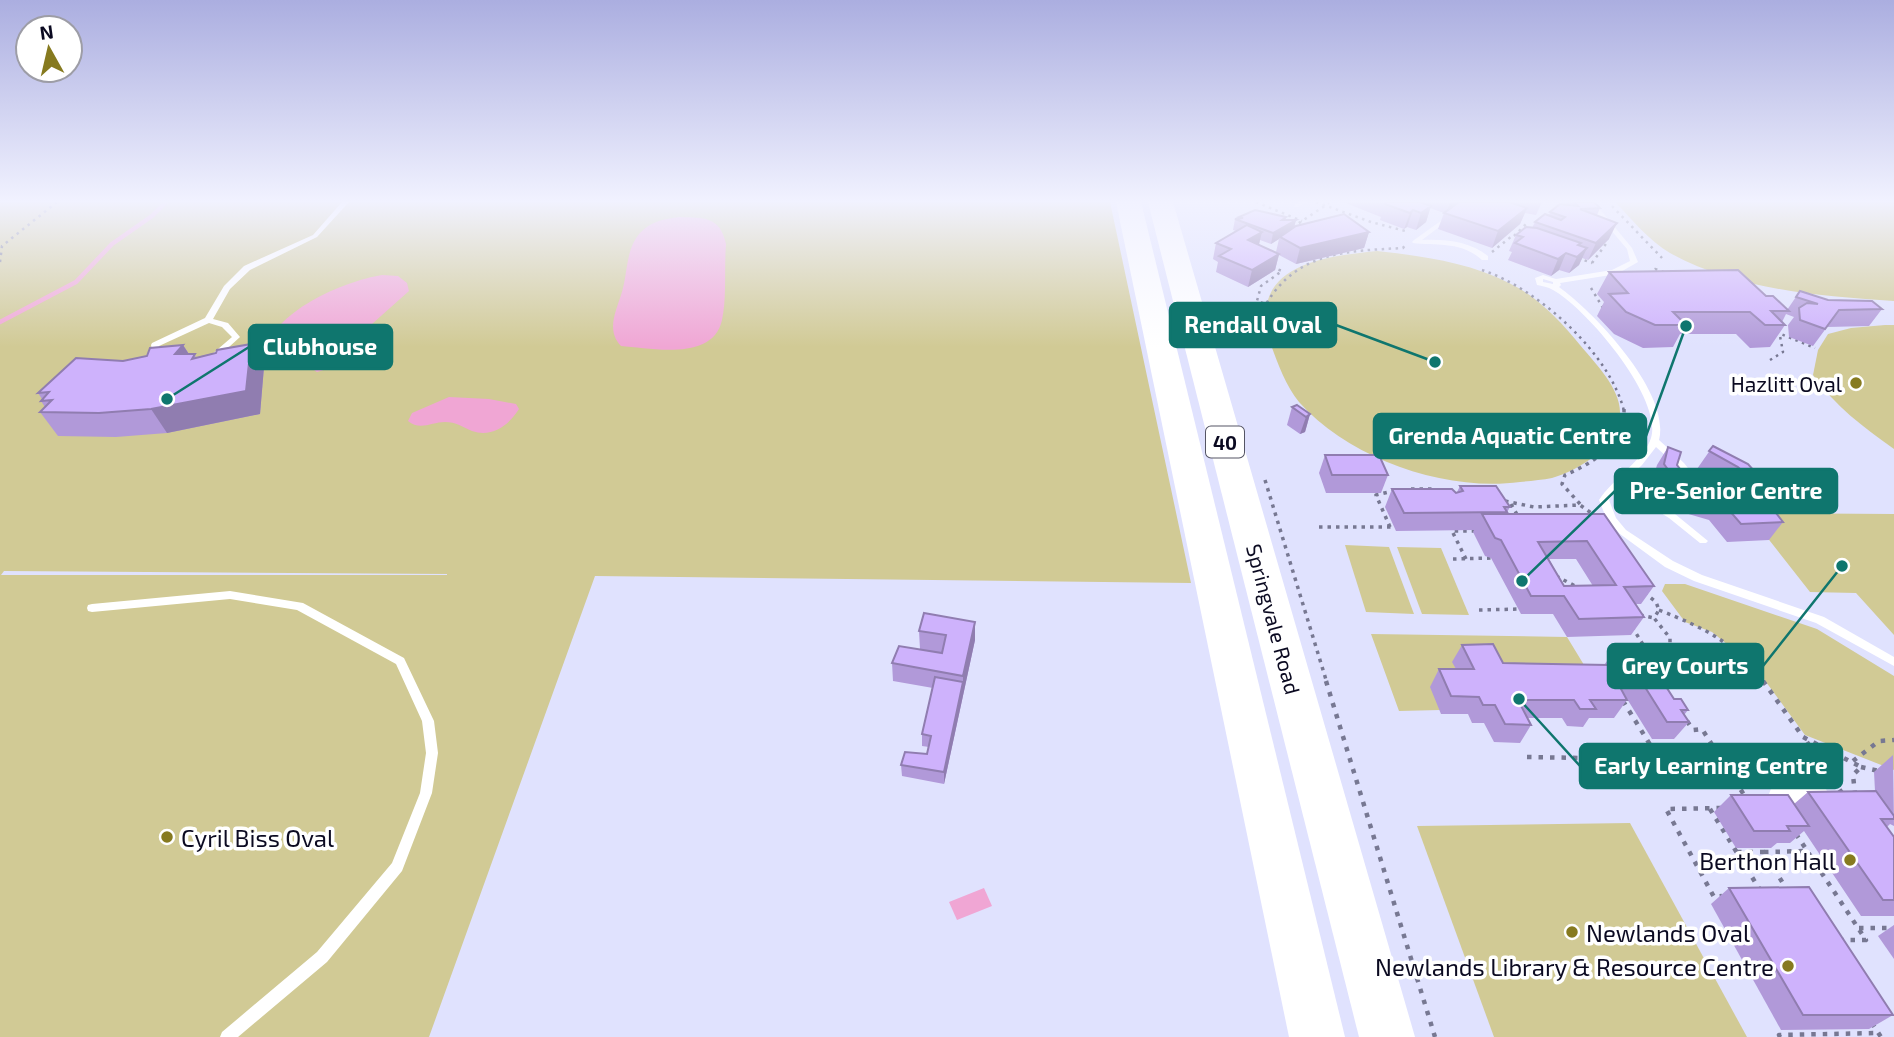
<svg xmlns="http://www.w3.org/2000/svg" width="1894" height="1037" font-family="'Exo 2',sans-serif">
  <rect width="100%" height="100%" fill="#e0e2fe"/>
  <g fill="#d1ca95" fill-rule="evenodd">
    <path d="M0 202H1110L1191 583 595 576 429 1037H0ZM4 571 447 574V575H1Z"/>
    <path d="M1615 202H1894V301C1819 296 1737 290 1670 253 1649 241 1632 219 1615 202Z"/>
    <path d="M1377 251C1422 256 1468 262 1509 283 1537 296 1561 322 1580 345 1595 363 1620 388 1620 412 1620 445 1580 470 1552 478 1542 480 1530 481 1520 482 1445 492 1350 459 1299 402 1286 386 1278 364 1271 345 1246 267 1317 257 1377 251Z"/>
    <path d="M1885 325H1894V449C1863 427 1835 406 1813 375L1818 350 1828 334 1851 328Z"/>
    <path d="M1748 513 1894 514V635L1856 593 1810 592Z"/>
    <path d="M1345 545 1389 547 1414 614 1366 612Z"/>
    <path d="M1397 547 1441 548 1469 615 1422 614Z"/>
    <path d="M1665 584H1685L1817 629 1894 676V770L1805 735 1755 667 1712 632 1685 622 1662 591Z"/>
    <path d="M1371 634 1567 637 1595 683 1464 687 1440 710 1399 711Z"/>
    <path d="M1630 823 1747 1037H1494L1417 826Z"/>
  </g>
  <g fill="#f0a6d4">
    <path d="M680 217C704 218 720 216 726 244 724 269 727 297 722 320 713 362 650 348 621 346 606 331 616 311 621 295 628 275 625 250 640 233 651 221 664 219 680 217Z"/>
    <path d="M382 275 398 276 407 283 409 291 363 332 365 342C350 358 337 366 317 372L308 366H290V362L282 363V359L278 360V351L265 354C271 312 344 281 382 275Z"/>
    <path d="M449 397 489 399 516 404 519 409C509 425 492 438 472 431 463 427 456 422 445 422 432 422 420 431 408 421L412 413Z"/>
    <path d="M984 888 992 906 957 920 949 902Z"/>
  </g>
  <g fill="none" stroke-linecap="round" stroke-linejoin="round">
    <path stroke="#f0a6d4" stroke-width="4.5" d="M0 322 76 282 112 244 152 216 166 202"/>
    <g stroke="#777892" stroke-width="2.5" stroke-dasharray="2.5 4.5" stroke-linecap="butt">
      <path d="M1256 202 1302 221"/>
      <path d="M1316 202 1371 222 1409 232"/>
      <path d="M1612 206 1662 258"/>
      <path d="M1293 227 1329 203"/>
      <path d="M1514 236 1526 224"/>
      <path d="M1492 252 1512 236"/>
      <path d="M1578 258 1592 263"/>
      <path d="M0 262 2 246 57 202"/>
      <path d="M1592 263 1608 241"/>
      <path d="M1272 267 1282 271 1261 286 1257 301 1266 304C1298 251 1347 251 1403 248L1405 245"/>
      <path d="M1482 270C1537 288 1610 353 1624 411"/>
      <path d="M1650 274 1655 269 1664 272"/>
      <path d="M1591 288 1603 308"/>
      <path d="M1776 332 1815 348"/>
      <path d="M1770 360 1783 352 1780 336"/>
    </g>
    <g stroke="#777892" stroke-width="3.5" stroke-dasharray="3.5 5" stroke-linecap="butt">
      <path d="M1265 480 1327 683"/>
      <path d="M1411 489H1432"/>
      <path d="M1505 501 1534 507 1580 505 1594 515"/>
      <path d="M1511 504 1519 518"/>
      <path d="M1580 504 1562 484 1565 475C1593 463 1625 444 1624 409"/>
      <path d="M1319 527H1394"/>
      <path d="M1390 527 1376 495 1393 491"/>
      <path d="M1453 559 1493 558"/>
      <path d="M1466 559 1452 531H1475"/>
      <path d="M1556 576 1577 587"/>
      <path d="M1479 610 1521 609"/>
      <path d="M1659 610C1704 628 1735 642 1764 683"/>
      <path d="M1640 615 1654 618"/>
      <path d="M1632 627 1644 646 1643 651 1670 647V638L1654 618 1659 610 1656 602 1646 594"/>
    </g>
    <g stroke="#777892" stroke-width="4.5" stroke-dasharray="4.5 7" stroke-linecap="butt">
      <path d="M1326 681 1435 1037"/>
      <path d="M1763 681 1803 737 1861 767 1853 775 1855 794"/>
      <path d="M1623 701 1659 759"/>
      <path d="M1687 721 1693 730 1702 729 1746 798"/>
      <path d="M1807 742 1842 793"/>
      <path d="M1527 757 1698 760 1731 776"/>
      <path d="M1853 761 1879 741 1894 740"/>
      <path d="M1861 767 1879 771"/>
      <path d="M1721 808 1666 809 1714 897 1722 896"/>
      <path d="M1710 809 1760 890"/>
      <path d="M1796 834 1866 940H1841"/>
      <path d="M1737 852H1764L1787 890"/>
      <path d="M1764 852 1807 851"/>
      <path d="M1859 928H1894"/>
      <path d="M1872 1023 1881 1037"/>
      <path d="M1780 1037 1779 1035 1879 1033"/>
    </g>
    <g fill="#fff" fill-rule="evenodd">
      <path d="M342 202H349L317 237 250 270 230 289 213 319 228 323 240 337 218 357H215L211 355 232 337 222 327 209 323 159 346 161 358 157 360H154L151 345 152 343 205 318 224 286 244 266 313 235Z"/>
      <path d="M1298 202H1306L1298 207H1294V205Z"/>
      <path d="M1587 202H1594L1632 248 1638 262 1617 274 1560 283 1561 285 1559 287C1595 313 1671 393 1659 440L1684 463 1706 491 1701 494 1698 493 1678 467 1656 447 1642 465 1624 482 1675 514 1708 541 1706 543H1700L1669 518 1619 487 1609 500 1616 518 1626 530 1673 561 1702 575 1824 617 1894 657V666L1816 623 1694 581 1665 567 1620 534 1607 520 1599 500C1612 480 1646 457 1651 438 1663 398 1586 308 1553 290 1548 287 1542 286 1537 285L1535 278 1543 275 1556 279 1612 270 1630 261 1627 249ZM1543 279 1553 282V284L1543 282Z"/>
      <path d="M1449 215 1451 216V218L1422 240C1446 239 1469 241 1488 256V260H1482C1461 241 1438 246 1413 243L1412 242 1414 240Z"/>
      <path d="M230 591 303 603 404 658 434 721 438 753 432 793 402 871 327 962 238 1037H220L222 1032 317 952 392 863 420 793 426 753 422 721 396 664 297 610 230 599 92 612 88 611 87 608 88 605 92 604Z"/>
    </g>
    <path fill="#fff" fill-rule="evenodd" d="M1781 783H1816L1825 786 1828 794 1825 802C1810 807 1787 807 1772 802L1769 794 1772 786Z"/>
    <g fill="#fff" fill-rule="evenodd">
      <path d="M1116 202H1141L1345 1037H1289Z"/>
      <path d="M1148 202H1173L1415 1037H1359Z"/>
    </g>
  </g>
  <g fill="#b199d9" fill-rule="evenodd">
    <path d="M1343 202H1542L1536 215 1525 213 1520 224 1492 248 1438 229 1444 213 1430 208 1426 222 1416 230 1407 227 1404 229 1380 220 1381 217Z"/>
    <path d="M1567 202H1594L1600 208 1597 215 1609 239 1588 260 1582 258 1579 265 1569 273 1559 270 1551 276 1508 260 1512 252 1509 251 1516 235 1532 228 1535 222 1549 216 1550 212 1566 205Z"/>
    <path d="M1239 217 1296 220 1294 228 1369 232 1364 248 1296 264 1279 255 1275 270 1248 287 1216 272 1218 262 1213 259 1216 243 1236 231 1233 230 1235 219H1239ZM1279 239 1276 252 1259 245 1260 240 1271 244Z"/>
    <path d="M1609 272 1766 296 1787 310 1800 291 1828 300 1882 309 1869 326 1827 327 1813 346 1789 337 1788 325 1794 317 1786 314 1782 322 1785 325 1770 347 1750 348 1736 334H1680L1673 347 1643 348 1614 334 1597 316 1604 302 1597 294Z"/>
    <path d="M251 344 264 367 260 414 167 433 116 437 58 436 40 412 45 407 41 401 42 399 38 393 123 361 147 356 183 345 189 354 197 357Z"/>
    <path d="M1292 407 1310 414 1305 432 1300 434 1287 425Z"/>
    <path d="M1713 446 1748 464 1762 495 1783 522 1769 540 1727 542 1709 520 1685 513 1665 500 1652 482 1657 465 1668 447 1677 465 1688 479 1704 489 1728 488 1725 485 1697 469Z"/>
    <path d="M1325 455 1388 475 1381 493H1326L1319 473Z"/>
    <path d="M1460 486 1510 507 1506 514H1604L1654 586 1641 604H1636L1644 617 1631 635 1567 637 1553 614H1521L1491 558 1485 556 1473 532 1474 530 1396 531 1385 507 1392 489 1456 493 1457 492ZM1549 559H1576L1593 586H1564Z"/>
    <path d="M975 622V640L944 784 902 776 901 765 927 754 929 747 922 746V734L933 688 893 681 892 663 920 649 919 631Z"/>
    <path d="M1462 645 1503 663 1604 665 1613 653 1661 668 1657 674 1674 699 1688 710 1684 715 1689 722 1674 739H1652L1619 686 1627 700 1614 718H1589L1583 727 1567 726 1562 718H1527L1531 725 1520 743 1494 742 1484 723H1472L1468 714H1441L1430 687 1439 669H1456L1452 662Z"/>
    <path d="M1893 755 1894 826 1890 824 1887 827 1894 837V916H1861L1804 831 1790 843H1777L1771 848H1736L1714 812 1731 795 1794 804 1808 792 1875 791 1874 772Z"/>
    <path d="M1729 888 1893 1015 1869 1029 1781 1030 1711 904Z"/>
    <path d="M1894 925V959L1878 936Z"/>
  </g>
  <g fill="#907db0">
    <path d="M1450 202H1461L1446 214Z"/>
    <path d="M1431 206 1426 222 1416 230 1421 213Z"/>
    <path d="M1527 208 1520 224 1492 248 1498 231Z"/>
    <path d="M1413 210 1407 227 1404 229 1410 213Z"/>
    <path d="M1286 217 1284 227 1296 220 1293 231 1280 237 1279 239 1271 244 1273 233 1282 220Z"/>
    <path d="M1617 223 1609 239 1588 260 1596 243Z"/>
    <path d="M1262 232 1258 248 1248 240Z"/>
    <path d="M1369 232 1364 248 1296 264 1300 248Z"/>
    <path d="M1587 248 1579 265 1569 273 1577 257Z"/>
    <path d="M1566 253 1559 270 1551 276 1558 259Z"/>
    <path d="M1279 254 1275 270 1248 287 1252 270Z"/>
    <path d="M251 344 264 367 260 414 167 433 151 409Z"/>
    <path d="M183 345 198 368 175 354Z"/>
    <path d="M1310 414 1305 432 1300 434 1306 417Z"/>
    <path d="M975 622V640L944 784V772L963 682V676Z"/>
  </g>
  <g fill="#ceb2fc" stroke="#907db0" stroke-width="2" fill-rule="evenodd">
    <path d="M1387 202H1420L1431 206 1421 213 1413 210 1410 213 1385 204Z"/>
    <path d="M1459 202H1509L1527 208 1498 231 1444 213Z"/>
    <path d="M1574 202H1594L1600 208 1580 209 1617 223 1596 243 1535 222 1545 214 1561 220 1565 217 1550 212 1560 204 1578 206Z"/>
    <path d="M1255 210 1286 217 1282 220H1296L1273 233 1235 219 1243 218 1239 217Z"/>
    <path d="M1344 214 1369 232 1300 248 1280 237 1296 226Z"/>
    <path d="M1247 225 1262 232 1248 240 1279 254 1252 270 1219 256 1231 249 1216 243Z"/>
    <path d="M1526 227 1537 228 1581 243 1578 245 1587 248 1577 257 1566 253 1558 259 1515 243 1523 237 1516 235Z"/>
    <path d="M1738 270 1766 296H1773L1789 311H1771L1785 325H1765L1750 312H1673L1686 325H1655L1626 312 1609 294 1628 293 1609 272Z"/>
    <path d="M1800 291 1828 300 1872 301 1882 309 1839 310 1825 329 1800 320 1799 308 1807 303 1818 304 1796 297Z"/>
    <path d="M251 344 246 391 151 409 99 413 40 412 52 400 41 401 49 392 38 393 76 358 123 361 147 356 150 348 183 345 175 354H195L192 359 216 353 217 350Z"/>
    <path d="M1297 405 1310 414 1306 417 1292 407Z"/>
    <path d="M1713 446 1748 464 1765 483 1762 495 1783 522 1741 524 1722 502 1697 495 1677 482 1664 464 1668 447 1681 452 1677 465 1688 479 1704 489 1749 487 1751 479 1738 467 1709 451Z"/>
    <path d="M1325 455H1379L1388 475H1332Z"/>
    <path d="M1460 486H1496L1510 507H1504L1507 512 1404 513 1392 489H1452L1456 493 1463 491Z"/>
    <path d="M1482 514H1604L1654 586 1624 587 1644 617 1579 619 1564 596H1531L1501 540 1495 538ZM1587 541 1616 585 1564 586 1538 542Z"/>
    <path d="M924 613 975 622 963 676 892 663 899 646 942 653 946 635 919 631Z"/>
    <path d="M1493 644 1503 663 1608 665 1627 700H1590L1596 709H1580L1574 700H1518L1531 725 1505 724 1495 705H1483L1479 697 1451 696 1439 669H1474L1462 645Z"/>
    <path d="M1651 652 1661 668H1654L1674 699H1681L1688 710H1681L1689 722H1667L1633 668H1622L1613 653Z"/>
    <path d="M935 677 963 682 944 772 901 765 905 752 927 754 931 736 922 734Z"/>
    <path d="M1876 791 1894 816V819H1881L1894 837V900H1883L1808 792Z"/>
    <path d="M1731 795H1788L1809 826H1787L1790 831H1754Z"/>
    <path d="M1809 887 1893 1015H1803L1729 888Z"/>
  </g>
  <linearGradient id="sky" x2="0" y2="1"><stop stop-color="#abaee0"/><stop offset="0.58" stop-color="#f1f2ff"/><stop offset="1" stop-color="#f1f2ff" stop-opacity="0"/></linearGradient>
  <rect width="1894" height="347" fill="url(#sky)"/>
  <g fill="#867a1f" stroke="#fff" stroke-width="2.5">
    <circle cx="1856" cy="383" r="7"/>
    <circle cx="167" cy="837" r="7"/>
    <circle cx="1850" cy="860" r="7"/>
    <circle cx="1572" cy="932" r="7"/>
    <circle cx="1788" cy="966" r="7"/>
  </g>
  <g text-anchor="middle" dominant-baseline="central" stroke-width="7" stroke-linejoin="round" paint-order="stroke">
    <rect fill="#fff" stroke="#545464" stroke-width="2" x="1206" y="426.5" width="38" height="31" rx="5"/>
    <g font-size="19" font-weight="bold" fill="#0b0a21">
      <text x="1225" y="442">40</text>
    </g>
    <g font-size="21" fill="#0b0a21" stroke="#fff" text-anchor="end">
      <text x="1842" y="383">Hazlitt Oval</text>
    </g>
    <g font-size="21" fill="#0b0a21" stroke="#fff">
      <text transform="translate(1274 619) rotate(75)">Springvale Road</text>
    </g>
    <g font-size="24" fill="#0b0a21" stroke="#fff" text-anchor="start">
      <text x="181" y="837">Cyril Biss Oval</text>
      <text x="1836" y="860" text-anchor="end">Berthon Hall</text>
      <text x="1586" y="932">Newlands Oval</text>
      <text x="1774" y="966" text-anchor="end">Newlands Library &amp; Resource Centre</text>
    </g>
  </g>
  <path fill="none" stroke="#0f766e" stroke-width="2.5" d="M1435 362L1336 325M167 399L249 347M1686 326L1646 436M1522 581L1615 491M1842 566L1763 666M1519 699L1580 766"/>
  <g fill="#0f766e" stroke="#fff" stroke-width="2.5">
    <circle cx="1435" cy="362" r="7"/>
    <circle cx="167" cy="399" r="7"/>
    <circle cx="1686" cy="326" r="7"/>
    <circle cx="1522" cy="581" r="7"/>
    <circle cx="1842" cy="566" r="7"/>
    <circle cx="1519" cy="699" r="7"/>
  </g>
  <g fill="#0f766e" stroke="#0f766e" stroke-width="2.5">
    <rect x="1170" y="303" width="166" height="44" rx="7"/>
    <rect x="249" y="325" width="143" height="44" rx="7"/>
    <rect x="1374" y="414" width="272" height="44" rx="7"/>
    <rect x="1615" y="469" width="222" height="44" rx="7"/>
    <rect x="1608" y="644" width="155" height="44" rx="7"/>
    <rect x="1580" y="744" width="262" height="44" rx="7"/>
  </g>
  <g font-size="23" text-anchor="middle" font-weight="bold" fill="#fff">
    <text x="1253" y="333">Rendall Oval</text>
    <text x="320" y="355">Clubhouse</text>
    <text x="1510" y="444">Grenda Aquatic Centre</text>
    <text x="1726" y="499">Pre-Senior Centre</text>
    <text x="1685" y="674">Grey Courts</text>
    <text x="1711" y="774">Early Learning Centre</text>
  </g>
  <g transform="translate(49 49) rotate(352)"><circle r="33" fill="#ffffff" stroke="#9d9da6" stroke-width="2"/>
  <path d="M0-5L12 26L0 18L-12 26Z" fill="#867a1f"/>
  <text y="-10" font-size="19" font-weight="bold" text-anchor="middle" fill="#0b0a21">N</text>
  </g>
</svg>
